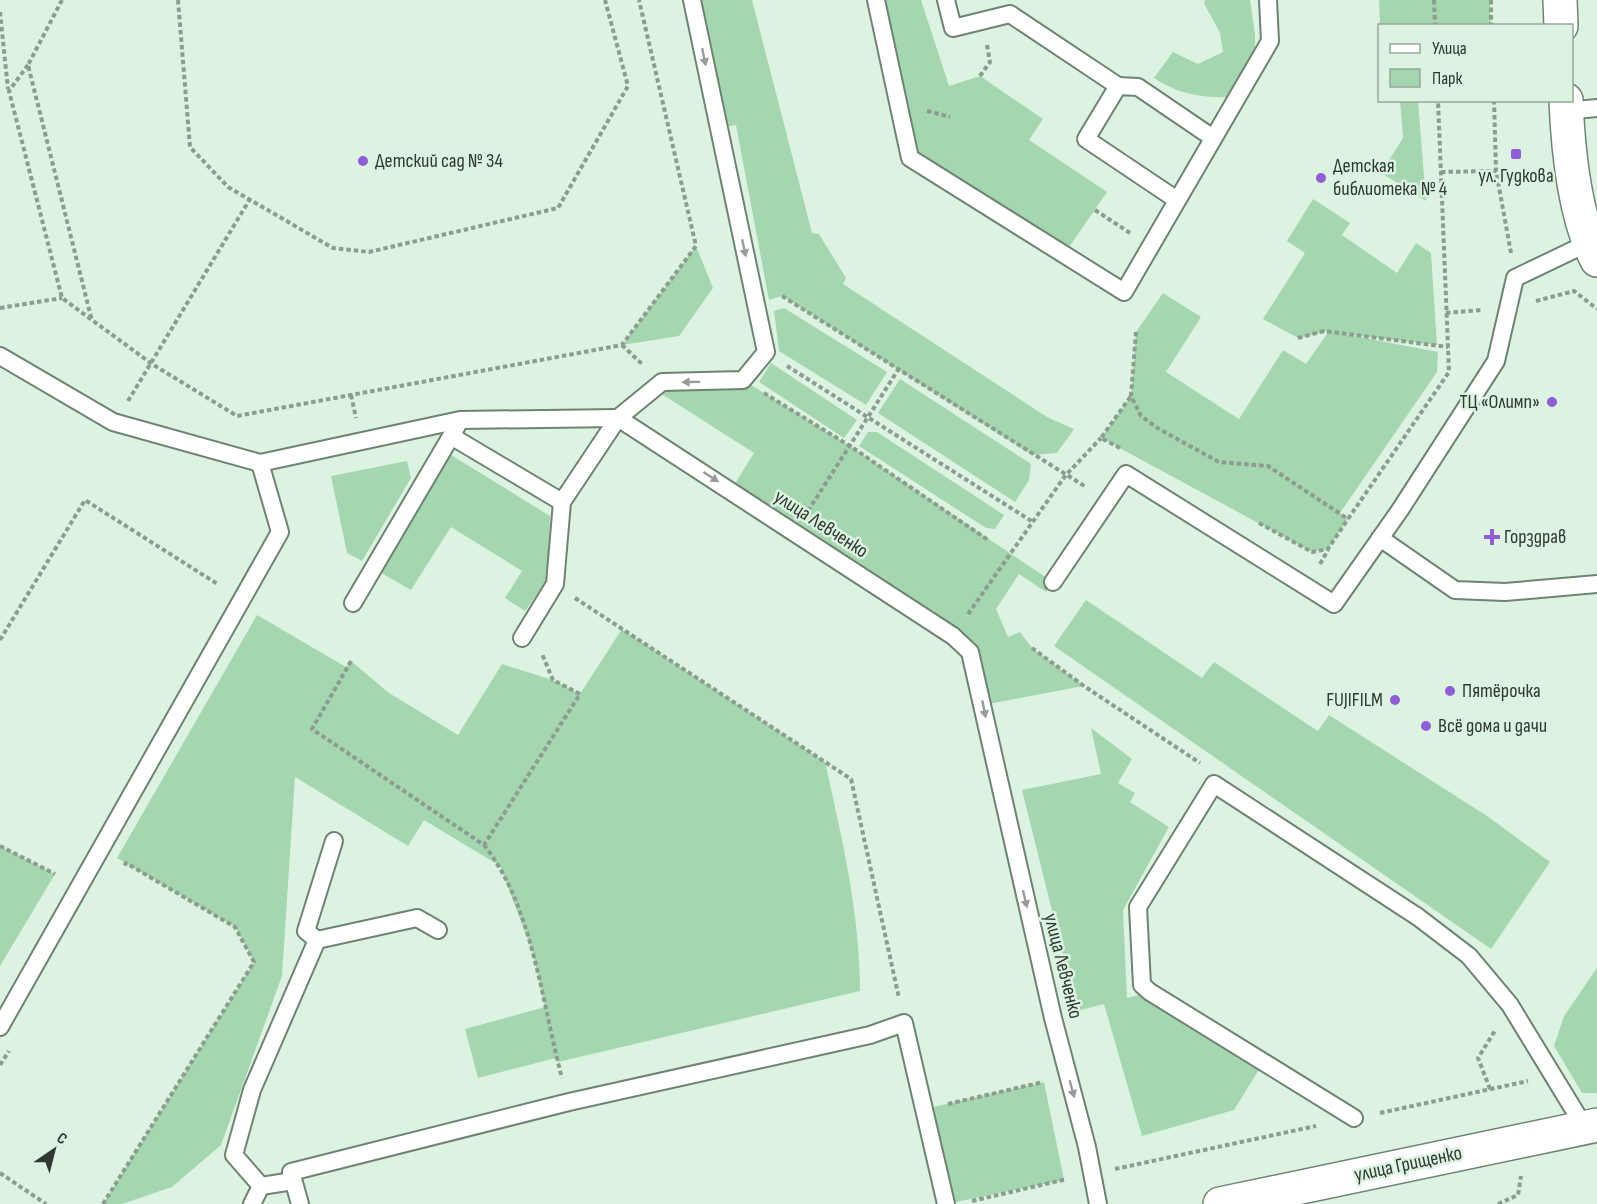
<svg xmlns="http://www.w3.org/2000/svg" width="1597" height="1204" font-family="'Sofia Sans Condensed',sans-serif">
  <rect width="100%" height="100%" fill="#ddf3e1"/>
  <g fill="#a4d7af">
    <path d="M692 0H752L812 233 819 234 846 278 843 284 1047 417 1074 429 1057 453 1032 455 782 296 769 300 736 125 719 128Z"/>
    <path d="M876 0H921L949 86 980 76 1043 119 1029 140 1107 192 1063 256 910 158Z"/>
    <path d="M1205 0H1250L1255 34V66L1238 97C1206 98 1181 96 1154 78L1173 52 1198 64 1223 52 1220 33 1204 3Z"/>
    <path d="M1379 0H1490L1491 25H1380Z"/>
    <path d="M1400 101H1418L1426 201 1381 173 1403 138Z"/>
    <path d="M1313 199 1350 223 1342 235 1397 273 1416 243 1431 253 1437 345 1343 334 1438 352 1437 372 1340 513 1348 519 1328 549 1312 552 1101 438 1131 396 1136 332 1163 293 1201 317 1166 372 1239 419 1283 350 1306 364 1329 331 1298 338 1263 319 1305 253 1287 241Z"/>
    <path d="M696 246 713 288 679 336 622 345Z"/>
    <path d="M784 308 887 372 866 405 779 351 774 311Z"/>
    <path d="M771 363 857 420 844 438 759 382Z"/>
    <path d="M900 379 1031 464 1029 480 1015 502 878 413Z"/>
    <path d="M743 380 850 446 1053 582 1046 592 1019 574 996 609 1008 637 1020 632 1032 648 1084 686 983 705 969 652 731 490 754 453 654 389Z"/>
    <path d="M868 432H877L1004 515 995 529 986 528 859 446Z"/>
    <path d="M443 450 550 516 547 580 525 611 505 598 522 571 451 527 411 590 376 570Z"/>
    <path d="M407 461 411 478 362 561 347 553 331 476Z"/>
    <path d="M1086 600 1202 678 1214 662 1318 731 1329 715 1487 816 1550 862 1491 949 1054 646Z"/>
    <path d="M257 615 346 667 351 661 389 693 458 735 502 664 553 680 580 694 622 629 825 762C842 838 860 914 860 991L558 1062 556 1058 478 1078 465 1029 545 1007 532 950 500 866 424 820 408 846 295 777 282 976 221 1145 172 1187 122 1204H103L254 962 235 927 117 858Z"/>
    <path d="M1091 728 1132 759 1118 783 1135 793 1130 802 1169 827 1123 910 1127 998 1150 992 1263 1063 1234 1110 1142 1136 1104 1004 1077 1011 1022 790 1101 774Z"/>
    <path d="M0 846 55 874 0 966Z"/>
    <path d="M1597 968V1093H1582L1554 1046 1564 1016Z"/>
    <path d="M1044 1082 1064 1180 946 1204 924 1109Z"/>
  </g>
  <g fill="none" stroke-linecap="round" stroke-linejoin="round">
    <defs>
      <g id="lane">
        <path d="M692 0 766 352 743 380 662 382 618 418 953 636 970 652 1053 1018 1087 1147 1098 1204"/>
        <path d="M876 0 910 158 1124 292 1270 41 1268 0"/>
        <path d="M946 0 953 28 1010 14 1118 86"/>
        <path d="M1566 111 1597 108"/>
        <path d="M1177 200 1086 139 1118 86 1138 87 1213 138"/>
        <path d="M0 356 113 422 260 463 460 420 618 418"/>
        <path d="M451 436 562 502 618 418"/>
        <path d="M1380 538 1455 590 1505 592 1597 584"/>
        <path d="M1053 582 1126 474 1334 604 1400 510 1496 361 1515 278 1588 243"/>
        <path d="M353 603 457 426"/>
        <path d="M522 638 555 584 562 502"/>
        <path d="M317 940 306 931 334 841"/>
        <path d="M0 1027 280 532 260 463"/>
        <path d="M1354 1118 1150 992 1142 985 1138 907 1214 784 1418 917 1469 956 1510 1005 1585 1128"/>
        <path d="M293 1181 261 1186 234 1155 252 1090 317 940 417 918 438 930"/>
        <path d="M252 1204 261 1186"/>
        <path d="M300 1204 291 1172 569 1102 870 1035 904 1023 946 1204"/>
      </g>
      <path id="street" d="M1220 1204 1597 1125"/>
      <g id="secondary">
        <path d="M1560 0 1561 26"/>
        <path d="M1566 100C1568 151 1574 215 1597 260"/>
      </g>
    </defs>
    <use href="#lane" stroke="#6f8373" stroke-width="20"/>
    <use href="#street" stroke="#6f8373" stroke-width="36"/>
    <use href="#secondary" stroke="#6f8373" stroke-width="36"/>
    <g stroke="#8c9c8f" stroke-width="4" stroke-dasharray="4.5 3" stroke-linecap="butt">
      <path d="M62 0 28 65 92 321"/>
      <path d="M178 0 190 147 228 187 333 248 369 252 558 208 628 86 605 0"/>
      <path d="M1434 0 1435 26"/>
      <path d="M1491 0V26"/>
      <path d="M0 12 8 89"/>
      <path d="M28 65 9 91 62 298 152 364 237 416 622 345 696 246 639 0"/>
      <path d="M980 76 990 62 987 45"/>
      <path d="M1494 100 1496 171 1511 253"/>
      <path d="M927 111 950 117"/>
      <path d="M1441 172 1496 171"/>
      <path d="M1095 210 1130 233"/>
      <path d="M782 296 1086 487"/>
      <path d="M1536 301 1574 291 1597 309"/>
      <path d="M0 308 62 298"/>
      <path d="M1446 313 1481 310"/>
      <path d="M1136 332 1131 396 1141 416 1159 429 1219 462 1268 466 1348 519 1449 372 1438 100"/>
      <path d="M1298 338 1324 331 1448 347"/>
      <path d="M622 345 643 365"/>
      <path d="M787 366 1033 522"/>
      <path d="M764 393 850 446 988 540"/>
      <path d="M351 395 356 418"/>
      <path d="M128 401 250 199"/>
      <path d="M1120 448 1101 438 1131 396"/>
      <path d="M808 511 898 370"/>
      <path d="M1259 523 1312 552 1328 549 1348 519"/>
      <path d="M1320 564 1328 550"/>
      <path d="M575 598 851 779 899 998"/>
      <path d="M968 614 1065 476 1101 438"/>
      <path d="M0 640 85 500 219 585"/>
      <path d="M1032 648 1084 686 1200 763"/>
      <path d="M351 661 312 729 484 845 580 694 553 680 542 654"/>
      <path d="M484 845C533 906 542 1004 562 1078"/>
      <path d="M0 846 55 874"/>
      <path d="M0 1065 9 1051"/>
      <path d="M1490 1089 1478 1058 1496 1029"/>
      <path d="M948 1104 1043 1082"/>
      <path d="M1380 1113 1528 1081"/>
      <path d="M1115 1169 1316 1126"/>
      <path d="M0 1173 46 1204"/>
      <path d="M972 1201 1067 1179"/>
      <path d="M103 1204 254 962 235 927 126 863 124 867"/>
      <path d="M1498 1204 1518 1195 1521 1176"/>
    </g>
    <use href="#lane" stroke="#fff" stroke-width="16"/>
    <use href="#street" stroke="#fff" stroke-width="33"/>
    <use href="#secondary" stroke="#fff" stroke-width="33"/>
  </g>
  <defs><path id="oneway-solid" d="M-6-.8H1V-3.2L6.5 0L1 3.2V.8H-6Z" transform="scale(1.5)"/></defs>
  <g fill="#979c98">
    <use href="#oneway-solid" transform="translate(704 57) rotate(78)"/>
    <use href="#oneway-solid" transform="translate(744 248) rotate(78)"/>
    <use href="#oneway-solid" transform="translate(691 382) rotate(179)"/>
    <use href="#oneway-solid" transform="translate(711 477) rotate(33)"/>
    <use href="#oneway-solid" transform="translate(984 709) rotate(79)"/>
    <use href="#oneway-solid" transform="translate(1025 899) rotate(77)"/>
    <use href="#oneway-solid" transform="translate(1072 1089) rotate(75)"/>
  </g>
  <g fill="#915dd6" stroke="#ddf3e1" stroke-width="2">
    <rect x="1510" y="148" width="12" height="12" rx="3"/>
    <circle cx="363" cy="161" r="6"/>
    <circle cx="1321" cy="178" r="6"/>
    <circle cx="1552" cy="402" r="6"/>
    <path d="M1489 528h6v6h6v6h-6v6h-6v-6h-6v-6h6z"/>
    <circle cx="1450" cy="691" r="6"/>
    <circle cx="1395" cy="700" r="6"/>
    <circle cx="1426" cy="726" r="6"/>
  </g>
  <g text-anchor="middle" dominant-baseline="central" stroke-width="5" stroke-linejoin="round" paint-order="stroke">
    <g font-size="20" fill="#2f3831" stroke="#ddf3e1" text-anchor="start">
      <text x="375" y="161">Детский сад № 34</text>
      <text x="1333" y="166">Детская<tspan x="1333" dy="23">библиотека № 4</tspan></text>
      <text x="1516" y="176" text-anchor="middle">ул. Гудкова</text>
      <text x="1540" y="402" text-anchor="end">ТЦ «Олимп»</text>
      <text x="1504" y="537">Горздрав</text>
      <text x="1462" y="691">Пятёрочка</text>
      <text x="1383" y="700" text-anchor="end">FUJIFILM</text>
      <text x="1438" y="726">Всё дома и дачи</text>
    </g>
    <g font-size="20" fill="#2f3831" stroke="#ddf3e1">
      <text transform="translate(821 524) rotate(33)">улица Левченко</text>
      <text transform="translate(1063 966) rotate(76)">улица Левченко</text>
      <text transform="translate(1408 1164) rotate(-12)">улица Грищенко</text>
    </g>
  </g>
  <rect x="1378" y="24" width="195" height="78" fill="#ddf3e1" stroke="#97a89b" stroke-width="1.5"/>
  <rect x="1390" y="44" width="30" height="9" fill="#ffffff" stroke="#97a89b" stroke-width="1.5"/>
  <text x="1432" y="54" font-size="18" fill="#2f3831">Улица</text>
  <rect x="1390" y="69" width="30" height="18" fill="#a4d7af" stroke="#97a89b" stroke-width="1.5"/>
  <text x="1432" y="84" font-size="18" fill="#2f3831">Парк</text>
  <g transform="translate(54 1150) rotate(35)" stroke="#ddf3e1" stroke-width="4.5" paint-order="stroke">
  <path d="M0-4.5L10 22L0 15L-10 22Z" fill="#2f3831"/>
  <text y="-9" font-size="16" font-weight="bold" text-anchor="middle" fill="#2f3831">С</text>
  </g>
</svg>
